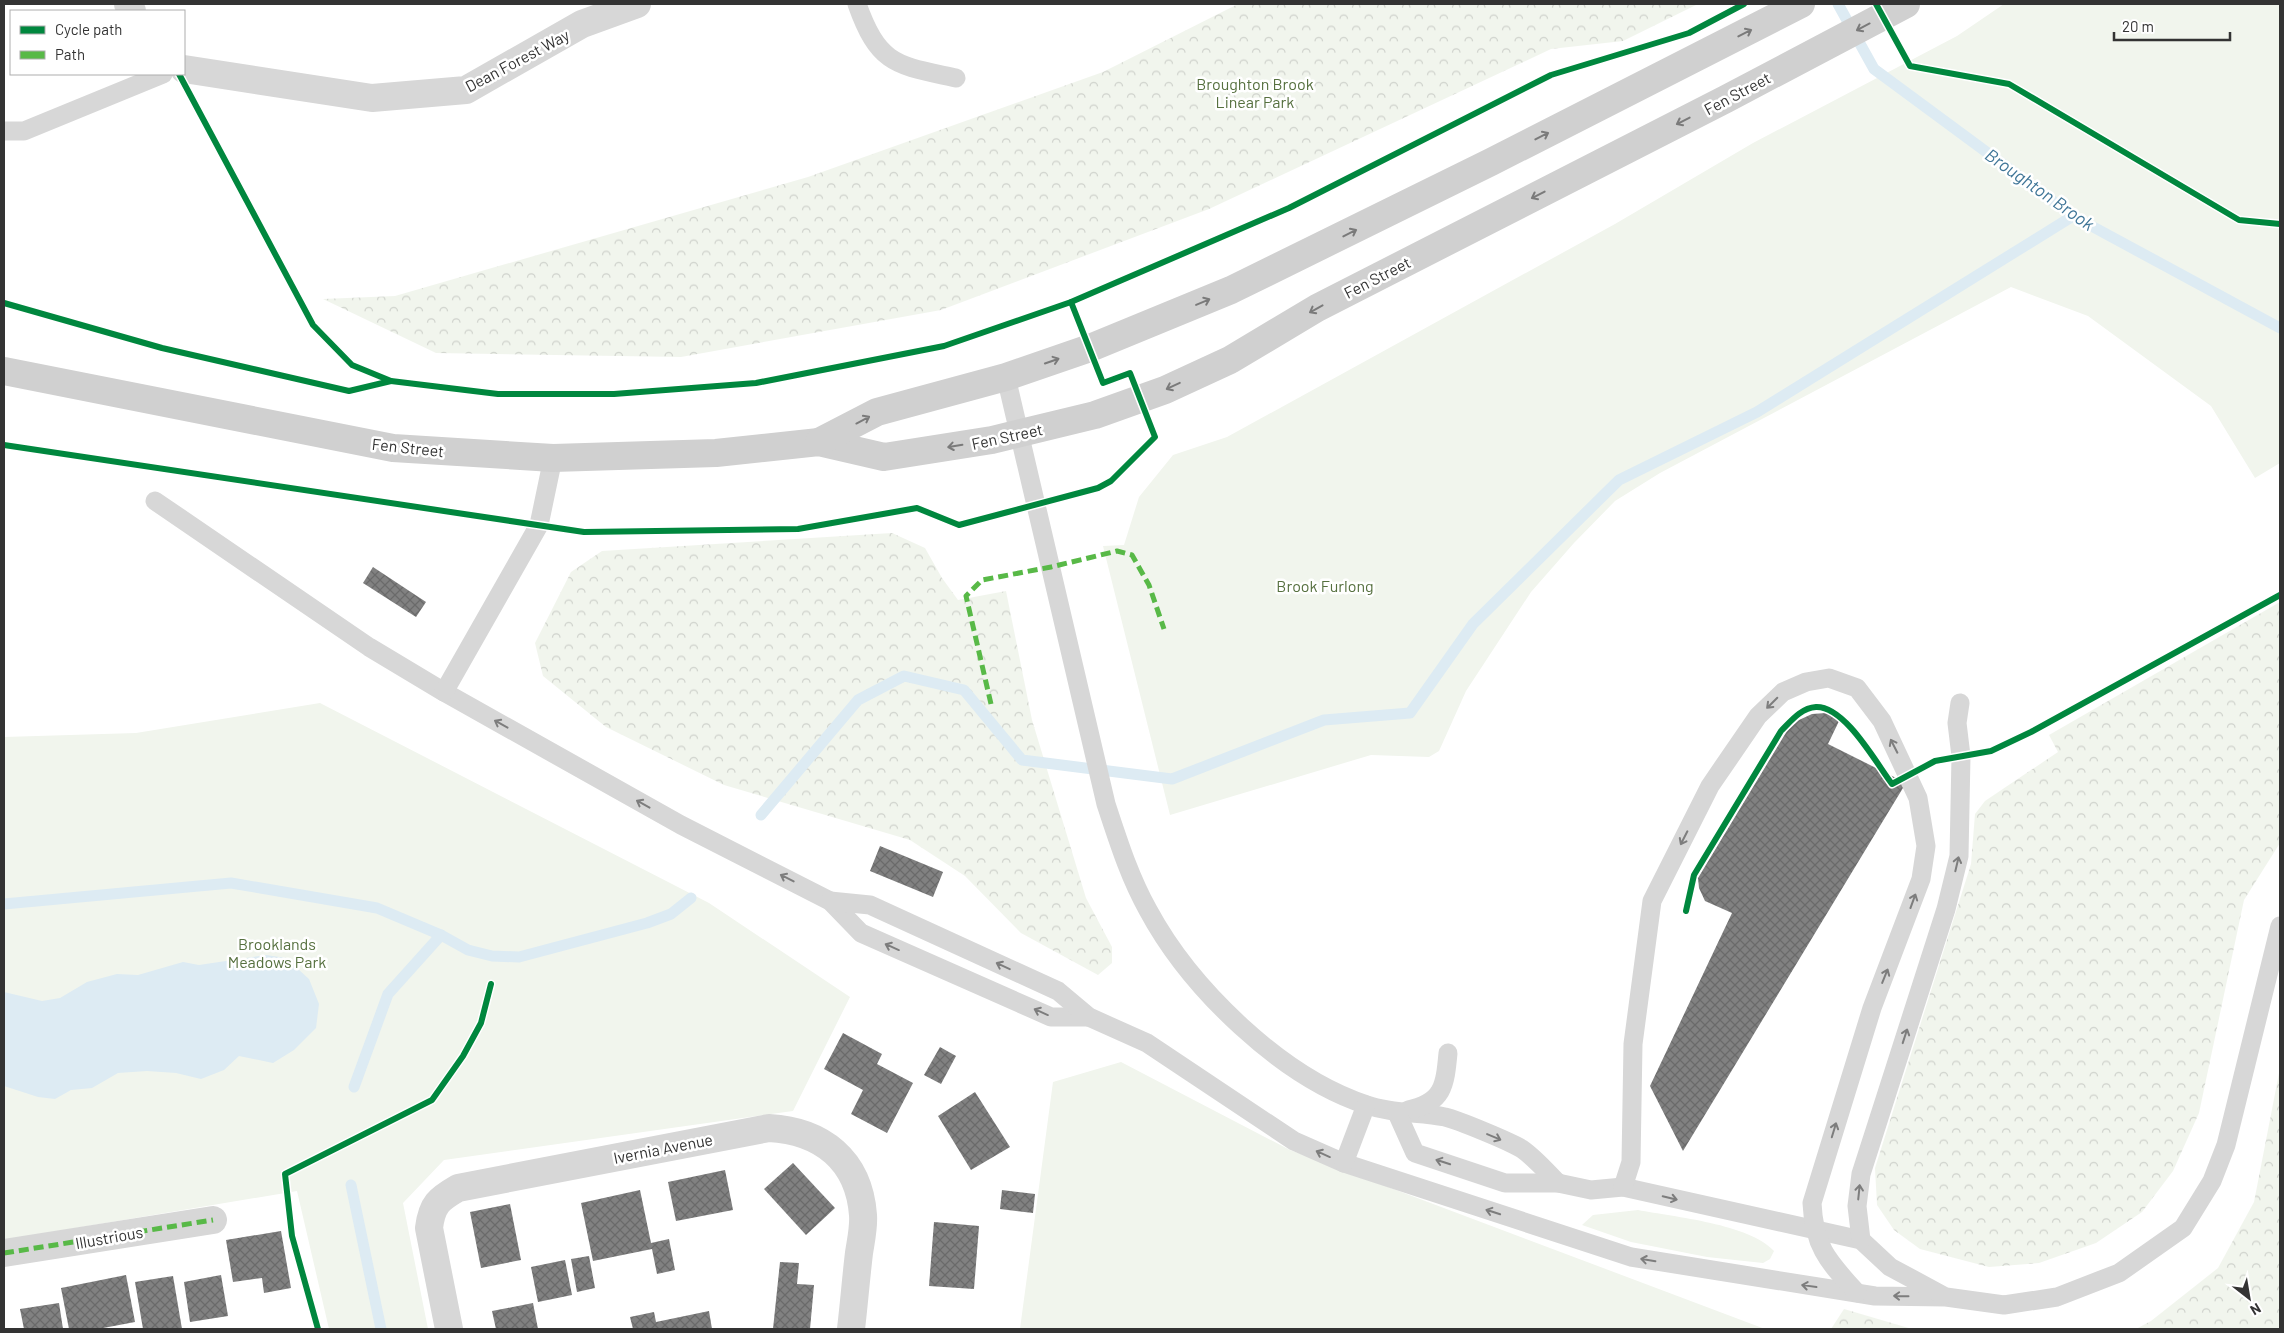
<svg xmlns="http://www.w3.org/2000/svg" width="2284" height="1333" font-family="Barlow,sans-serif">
  <defs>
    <pattern id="forest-crowns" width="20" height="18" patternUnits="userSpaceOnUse" patternTransform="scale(1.25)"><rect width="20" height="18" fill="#f1f5ed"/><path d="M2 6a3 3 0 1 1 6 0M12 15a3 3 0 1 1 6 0" fill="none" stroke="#cfd2cc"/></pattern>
    <pattern id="building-cross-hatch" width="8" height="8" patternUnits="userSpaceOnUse" patternTransform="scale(1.25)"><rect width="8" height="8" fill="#818181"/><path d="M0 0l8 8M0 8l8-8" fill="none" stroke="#6a6a6a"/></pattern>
  </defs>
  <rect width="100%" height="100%" fill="#fff"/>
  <g fill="#f1f5ed">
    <path d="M2004 4H2280V463L2255 478 2211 406 2088 316 2011 287 1660 473 1615 501 1574 543 1531 592 1466 691 1439 751 1429 757 1371 755 1170 815 1103 546 1124 545 1139 497 1173 455 1227 437 1615 224 1753 143 1957 36Z"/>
    <path d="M320 703 709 903 850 997 793 1111 444 1160 403 1203 428 1329H329L297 1191 4 1240V737L136 733Z"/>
    <path d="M1121 1062 1290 1150 1765 1329H1020L1053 1082Z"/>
    <path d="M1638 1210C1674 1217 1750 1224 1774 1251L1770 1259 1763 1263 1707 1257 1631 1242 1582 1225 1593 1215Z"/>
  </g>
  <g fill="url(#forest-crowns)">
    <path d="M1238 4H1698L1623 41 1551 49 1209 209 941 310 681 357 436 353 323 299 395 296 808 177 1103 72Z"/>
    <path d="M892 533 925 548 942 578 958 600 1006 591 1032 720 1086 898 1112 947V963L1098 975 1021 933 965 876 910 840 724 785 606 727 543 676 535 643 571 572 602 551Z"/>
    <path d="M2280 602V843L2244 900 2199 1113 2173 1171 2142 1212 2096 1243 2039 1263 1989 1267 1920 1249 1894 1230 1877 1205 1875 1168 1971 864 1975 814 1985 801 2058 752 2049 735Z"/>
    <path d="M2280 1068V1329H2136L2151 1321 2218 1268 2254 1202Z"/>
    <path d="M1844 1309 1912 1329H1831Z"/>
  </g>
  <path fill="#ddebf3" d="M266 955 286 958 309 979 319 1004 316 1028 294 1050 273 1063 239 1056 224 1070 201 1079 176 1073 147 1071 118 1073 92 1088 71 1090 55 1099 38 1097 4 1086V992L42 1001 60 998 87 982 117 974 138 975 183 962 199 965Z"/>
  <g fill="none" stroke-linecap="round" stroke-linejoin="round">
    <g stroke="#ddebf3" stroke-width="11">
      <path d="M1838 4 1874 69 2073 216 2280 328"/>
      <path d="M761 815 858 700 904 676 964 690 1022 760 1172 779 1324 720 1410 713 1473 624 1619 480 1757 412 2073 216"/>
      <path d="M4 904 231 883 377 908 441 935 468 950 492 956 519 957 647 923 671 914 691 898"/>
      <path d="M354 1087 388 994 441 935"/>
      <path d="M351 1185 381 1329"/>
    </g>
  </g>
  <g fill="url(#building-cross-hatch)">
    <path d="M373 567 426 602 416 617 363 583Z"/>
    <path d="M1826 713 1840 719 1828 744 1906 783 1683 1151 1650 1086 1732 913 1705 901 1699 888 1698 878 1787 731 1799 720 1812 714Z"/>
    <path d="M880 846 943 872 933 897 870 871Z"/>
    <path d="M843 1033 882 1054 877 1064 913 1083 887 1133 851 1114 863 1090 824 1069Z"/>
    <path d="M940 1047 956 1056 941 1084 924 1075Z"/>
    <path d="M975 1092 1010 1147 971 1170 938 1116Z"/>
    <path d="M793 1163 835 1208 806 1235 764 1189Z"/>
    <path d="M725 1170 733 1210 676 1221 668 1182Z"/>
    <path d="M640 1190 651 1243 669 1239 675 1270 657 1274 652 1249 593 1261 581 1203Z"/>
    <path d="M1002 1190 1035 1194 1033 1213 1000 1209Z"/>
    <path d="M510 1204 521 1260 481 1268 470 1212Z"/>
    <path d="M934 1222 979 1226 974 1289 929 1286Z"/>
    <path d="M281 1231 291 1288 264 1293 262 1278 233 1282 226 1240Z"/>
    <path d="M589 1256 595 1288 577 1292 571 1259Z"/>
    <path d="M565 1260 572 1295 538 1302 531 1267Z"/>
    <path d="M780 1262 799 1263 797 1284 814 1285 810 1329H773Z"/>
    <path d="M126 1275 135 1322 98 1329H69L61 1288Z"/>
    <path d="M221 1275 228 1316 190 1322 184 1282Z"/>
    <path d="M173 1276 182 1329H143L135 1282Z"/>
    <path d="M59 1303 63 1329H24L20 1309Z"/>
    <path d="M533 1303 538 1329H496L492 1311Z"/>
    <path d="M709 1311 712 1329H633L630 1317 654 1312 656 1322Z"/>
  </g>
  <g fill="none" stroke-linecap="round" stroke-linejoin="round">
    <g stroke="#d7d7d7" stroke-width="19">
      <path d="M857 4C879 66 897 65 956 78"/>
      <path d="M4 131H24L163 74"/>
      <path d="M1006 377 1106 804C1118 840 1129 876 1148 910 1190 988 1281 1077 1367 1105 1393 1114 1419 1112 1445 1117 1458 1120 1511 1142 1522 1149 1535 1158 1547 1172 1558 1183"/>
      <path d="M155 501 369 647 444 692 681 825 830 901 861 933 1051 1017H1089"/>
      <path d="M444 692 539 525 553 458"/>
      <path d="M830 901 870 905 1058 991 1089 1017 1147 1043 1294 1141 1344 1163 1631 1257 1875 1296 1946 1297 2004 1305 2057 1297 2119 1273 2183 1228 2212 1181 2226 1145 2280 926"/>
      <path d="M1408 1110C1443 1103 1445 1086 1448 1053"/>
      <path d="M1397 1113 1415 1153 1505 1183H1558L1591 1190 1623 1187 1861 1240 1890 1267 1942 1295"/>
      <path d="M1344 1163 1366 1105"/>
      <path d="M1623 1187 1631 1162 1633 1044 1652 901 1710 786 1758 716 1783 692 1806 682 1829 678 1857 688 1882 721 1918 798 1926 846 1921 879 1872 1008 1812 1203C1814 1248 1829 1262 1857 1293"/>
      <path d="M1861 1240 1857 1206 1861 1174 1946 909 1959 856 1961 756 1957 723 1960 703"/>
    </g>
    <g stroke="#d7d7d7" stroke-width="28">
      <path d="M128 4 132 11"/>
      <path d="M184 69 372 98 466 90 582 24 637 4"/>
      <path d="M4 1253 213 1220"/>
      <path d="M449 1329 429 1228C432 1204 439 1199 458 1188L769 1128C822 1131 859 1160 863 1215 864 1227 861 1240 859 1253 856 1278 854 1304 851 1329"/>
    </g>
    <g stroke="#d0d0d0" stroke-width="28">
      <path d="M4 371 393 448 553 458 716 453 819 442 884 457 992 440 1095 415 1165 390 1230 360 1317 308 1726 99 1906 4"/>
      <path d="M819 442 877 412 1006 377 1090 348 1231 290 1491 162 1801 4"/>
    </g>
    <g stroke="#58b947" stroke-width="5" stroke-dasharray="10 5" stroke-linecap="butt">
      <path d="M991 704 966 596 982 580 1051 567 1117 551 1132 555 1149 585 1164 629"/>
      <path d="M4 1253 213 1220"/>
    </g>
    <defs>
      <g id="cycleway">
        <path d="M1876 4 1910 66 2009 84 2239 220 2280 224"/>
        <path d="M179 74 313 325 352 365 391 381 498 394H614L756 383 944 346 1071 302 1289 208 1551 75 1689 33 1744 4"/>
        <path d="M4 303 162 348 349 391 391 381"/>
        <path d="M4 445 584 532 798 529 917 508 959 525 1098 488 1111 481 1155 437 1130 373 1103 383 1071 302"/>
        <path d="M1686 911 1694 875 1781 731C1791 721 1801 708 1816 707 1845 706 1876 763 1892 784L1935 761 1991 751 2031 732 2280 595"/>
        <path d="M318 1329 292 1236 285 1174 432 1100 463 1056 481 1023 491 984"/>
      </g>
    </defs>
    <use href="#cycleway" stroke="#fff" stroke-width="9"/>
    <use href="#cycleway" stroke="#00873e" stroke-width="6"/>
  </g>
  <defs><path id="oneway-shaft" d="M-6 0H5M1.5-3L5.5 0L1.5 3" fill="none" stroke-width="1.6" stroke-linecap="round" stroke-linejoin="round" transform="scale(1.25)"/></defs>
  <g stroke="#7a7a7a">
    <use href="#oneway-shaft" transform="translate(1863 27) rotate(152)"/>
    <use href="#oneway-shaft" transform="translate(1745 33) rotate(-27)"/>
    <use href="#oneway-shaft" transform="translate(1683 121) rotate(153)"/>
    <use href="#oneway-shaft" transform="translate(1542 136) rotate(-27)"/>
    <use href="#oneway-shaft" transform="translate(1538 195) rotate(153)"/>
    <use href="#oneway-shaft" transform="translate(1350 233) rotate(-27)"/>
    <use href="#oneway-shaft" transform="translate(1203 302) rotate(-23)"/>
    <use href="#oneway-shaft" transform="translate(1316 309) rotate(151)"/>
    <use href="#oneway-shaft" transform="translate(1052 361) rotate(-19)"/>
    <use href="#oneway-shaft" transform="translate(1173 386) rotate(155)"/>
    <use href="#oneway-shaft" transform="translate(863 420) rotate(-28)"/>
    <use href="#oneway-shaft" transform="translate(955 446) rotate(171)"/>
  </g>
  <g stroke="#7d7d7d">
    <use href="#oneway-shaft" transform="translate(1772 703) rotate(135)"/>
    <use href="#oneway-shaft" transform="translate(501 724) rotate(-151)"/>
    <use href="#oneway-shaft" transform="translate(1894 746) rotate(-117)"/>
    <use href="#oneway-shaft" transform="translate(643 804) rotate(-151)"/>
    <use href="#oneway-shaft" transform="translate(1684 838) rotate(117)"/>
    <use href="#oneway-shaft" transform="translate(1957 864) rotate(-77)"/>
    <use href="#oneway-shaft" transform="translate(787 878) rotate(-153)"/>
    <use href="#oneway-shaft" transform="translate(1913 901) rotate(-70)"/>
    <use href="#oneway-shaft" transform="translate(892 947) rotate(-156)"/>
    <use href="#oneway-shaft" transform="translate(1003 966) rotate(-155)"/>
    <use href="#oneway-shaft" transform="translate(1885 976) rotate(-68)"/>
    <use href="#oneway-shaft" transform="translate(1041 1012) rotate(-156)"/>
    <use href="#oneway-shaft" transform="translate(1905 1036) rotate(-72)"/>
    <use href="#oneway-shaft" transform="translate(1834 1130) rotate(-73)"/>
    <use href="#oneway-shaft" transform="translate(1494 1137) rotate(23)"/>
    <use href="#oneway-shaft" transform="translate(1323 1154) rotate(-156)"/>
    <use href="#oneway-shaft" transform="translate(1443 1162) rotate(-162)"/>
    <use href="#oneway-shaft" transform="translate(1859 1192) rotate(-84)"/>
    <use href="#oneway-shaft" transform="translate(1670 1198) rotate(13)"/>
    <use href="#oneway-shaft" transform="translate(1493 1212) rotate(-162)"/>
    <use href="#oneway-shaft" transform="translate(1648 1260) rotate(-171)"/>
    <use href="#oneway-shaft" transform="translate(1809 1286) rotate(-172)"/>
    <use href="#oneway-shaft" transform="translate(1901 1296) rotate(-179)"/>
  </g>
  <g text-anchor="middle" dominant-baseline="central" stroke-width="5" stroke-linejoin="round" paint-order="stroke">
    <g font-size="16" fill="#333" stroke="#fff">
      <text transform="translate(517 60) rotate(-28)">Dean Forest Way</text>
      <text transform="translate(1737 93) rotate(-28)">Fen Street</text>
      <text transform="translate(1377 277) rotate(-27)">Fen Street</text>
      <text transform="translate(1007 436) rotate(-12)">Fen Street</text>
      <text transform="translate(408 447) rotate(6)">Fen Street</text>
      <text transform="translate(663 1148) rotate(-11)">Ivernia Avenue</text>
      <text transform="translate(109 1237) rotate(-10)">Illustrious</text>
    </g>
    <g font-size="16" fill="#56703f" stroke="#fff">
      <text x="1255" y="83">Broughton Brook<tspan x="1255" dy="18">Linear Park</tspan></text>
      <text x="1325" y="585">Brook Furlong</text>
      <text x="277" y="943">Brooklands<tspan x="277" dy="18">Meadows Park</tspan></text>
    </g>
    <g font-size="18" font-style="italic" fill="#3f7597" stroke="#fff">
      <text transform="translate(2040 189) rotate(35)">Broughton Brook</text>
    </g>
  </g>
  <rect width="2284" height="1333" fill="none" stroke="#333333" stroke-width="10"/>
  <rect x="10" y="10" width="175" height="65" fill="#ffffff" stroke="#adadad"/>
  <rect x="20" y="26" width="25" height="8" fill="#00873e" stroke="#adadad"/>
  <text x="55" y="35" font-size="15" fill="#333333">Cycle path</text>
  <rect x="20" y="51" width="25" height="8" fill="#58b947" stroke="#adadad"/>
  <text x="55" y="60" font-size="15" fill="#333333">Path</text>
  <g transform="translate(2249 1298) rotate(149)" stroke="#ffffff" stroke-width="4" paint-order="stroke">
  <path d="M0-4L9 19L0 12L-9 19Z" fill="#333333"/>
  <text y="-8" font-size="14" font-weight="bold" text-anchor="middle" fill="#333333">N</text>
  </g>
  <path d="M2114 32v8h116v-8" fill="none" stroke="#333333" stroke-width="2.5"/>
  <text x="2122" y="32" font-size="15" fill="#333333" stroke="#ffffff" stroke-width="4" paint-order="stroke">20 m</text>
</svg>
